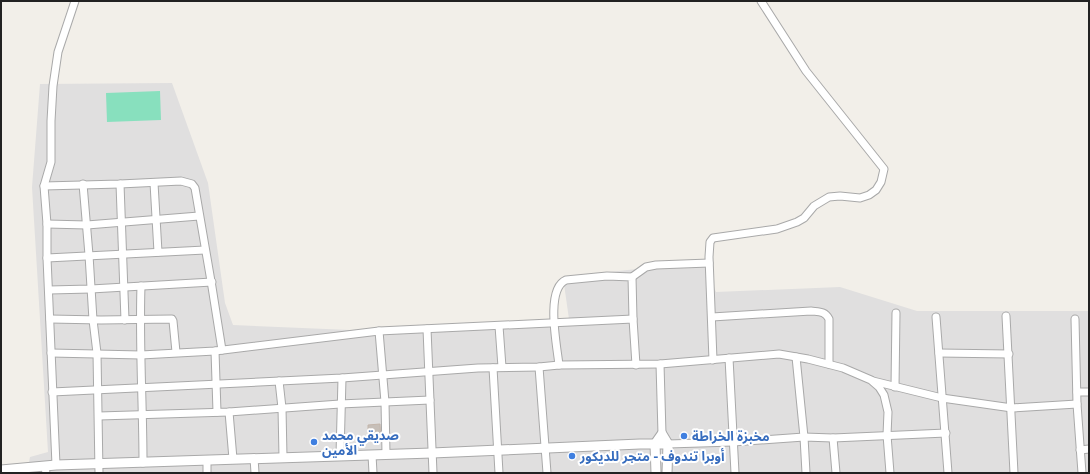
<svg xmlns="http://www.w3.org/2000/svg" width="1090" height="474" font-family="'Space Grotesk','Noto Sans Arabic',sans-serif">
  <rect width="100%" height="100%" fill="#f2efe9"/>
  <path fill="#e0dfdf" d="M172 83 208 183 225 303 233 325 398 332 569 319 563 277 702 262 716 292 840 287 917 311H1089V473H27L30 457 48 452 32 187 40 84Z"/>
  <path fill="#88e0be" d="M160 91 161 120 107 122 106 93Z"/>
  <path fill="#c7bfb8" stroke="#c4b6ab" d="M380 424 381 441H368V425Z"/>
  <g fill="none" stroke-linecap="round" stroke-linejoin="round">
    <defs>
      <g id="minor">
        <path d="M154 183 158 252"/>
        <path d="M83 184 89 255 93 320 97 353 99 473"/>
        <path d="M120 184 125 320"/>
        <path d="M44 186 120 184 181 181 192 184 195 188 212 287 222 350"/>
        <path d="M47 224 87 225 199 216"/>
        <path d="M47 258 205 250"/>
        <path d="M632 277 646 267 656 265 709 263"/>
        <path d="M141 286C139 345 143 404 143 463"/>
        <path d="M49 290 91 289 212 282"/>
        <path d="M1006 316 1014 473"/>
        <path d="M712 317 811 311C819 312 825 311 829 319V364"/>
        <path d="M936 317 948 473"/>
        <path d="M50 319 101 320 172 319 173 321 176 352"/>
        <path d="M1075 319 1077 404 1082 473"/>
        <path d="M499 326 502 367"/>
        <path d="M427 329 433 473"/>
        <path d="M379 331 385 402 386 454"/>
        <path d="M215 351 217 412"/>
        <path d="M51 353 141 355 215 351 379 331 633 319 636 365"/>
        <path d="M939 353 1009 354"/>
        <path d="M796 357 804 437 806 473"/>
        <path d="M729 358 735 473"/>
        <path d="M713 360 709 257 710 242 713 238 777 229 797 222 804 218 814 206 829 197 840 196 860 198 869 195 876 190 881 182 884 169 806 71 761 1"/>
        <path d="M660 364 662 434"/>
        <path d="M559 365C557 346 545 289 566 280L607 276 632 277 633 319"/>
        <path d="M539 367 547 473"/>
        <path d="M493 368 499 473"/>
        <path d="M279 381 282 408 283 457"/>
        <path d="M873 381 942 398 1012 408 1077 404"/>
        <path d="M895 387 896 313"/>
        <path d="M52 392 342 378 478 368 539 367 559 365 660 364 779 354 808 359 843 368 871 380 879 387 884 395 888 412 887 435 890 473"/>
        <path d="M1077 392H1089"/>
        <path d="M229 412 233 459"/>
        <path d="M99 416 229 412 340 404 430 400"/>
        <path d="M833 438 836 473"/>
        <path d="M668 444 733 442 804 437 833 438 946 433"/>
        <path d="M1080 450 1089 449"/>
        <path d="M340 455 342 378"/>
        <path d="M372 455 373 473"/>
        <path d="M254 458 255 473"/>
        <path d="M207 460V473"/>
        <path d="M56 465 47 258V224L44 186 51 162V121L53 86 58 52 75 1"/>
        <path d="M45 467 46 473"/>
      </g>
      <g id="tertiary">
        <path d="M1 470 56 465 432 453 640 444H668"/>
        <path d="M656 473 655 444 662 434 668 444 667 473"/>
      </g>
    </defs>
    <use href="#minor" stroke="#a9a9a9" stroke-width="9"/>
    <use href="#tertiary" stroke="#a9a9a9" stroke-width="11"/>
    <use href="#minor" stroke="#fff" stroke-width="7"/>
    <use href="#tertiary" stroke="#fff" stroke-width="9"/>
  </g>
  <g fill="#3f7fe0" stroke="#fff" stroke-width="1.5">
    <circle cx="684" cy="436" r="4"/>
    <circle cx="314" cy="442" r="4"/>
    <circle cx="572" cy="456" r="4"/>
  </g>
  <g text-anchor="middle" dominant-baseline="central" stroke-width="4" stroke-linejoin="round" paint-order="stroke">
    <g font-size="13" font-weight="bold" fill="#366cbe" stroke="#fff" text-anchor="start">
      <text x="322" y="435">صديقي محمد<tspan x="322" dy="15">الأمين</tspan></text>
      <text x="692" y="436">مخبزة الخراطة</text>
      <text x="580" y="456">أوبرا تندوف - متجر للديكور</text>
    </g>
  </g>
  <rect width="1090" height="474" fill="none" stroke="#222222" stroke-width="4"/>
</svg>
